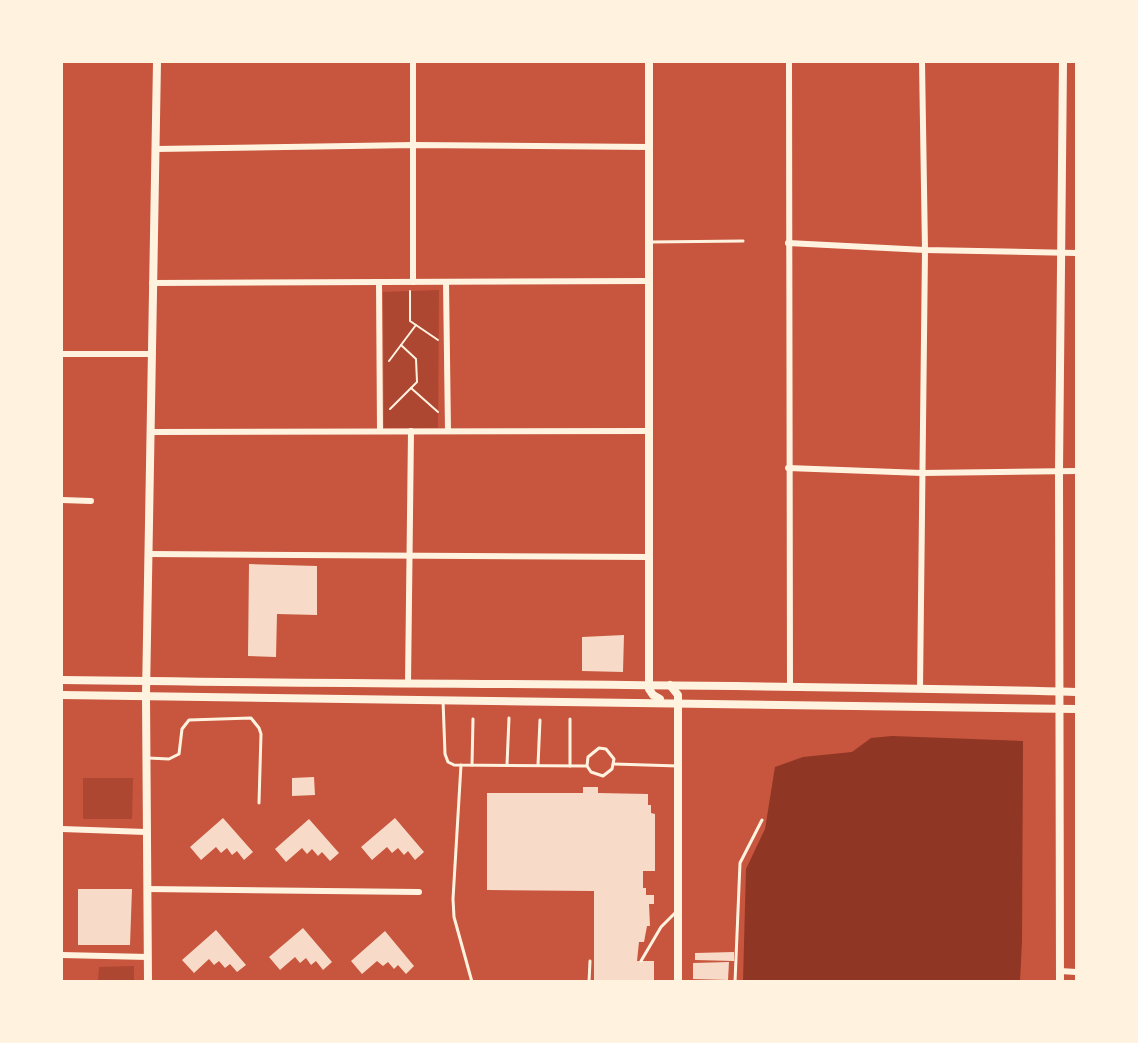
<svg xmlns="http://www.w3.org/2000/svg" width="1138" height="1043" font-family="Bitter,serif">
  <rect width="100%" height="100%" fill="#c8553d"/>
  <g fill="#ae4732">
    <path d="M439 290 438 428H384L383 292Z"/>
    <path d="M83 778H133L132 819H83Z"/>
    <path d="M134 966V981H98L99 967Z"/>
  </g>
  <path fill="#8f3625" d="M892 736 1023 741 1022 941 1020 981H743L746 869 765 829 775 767 803 757 852 752 871 738Z"/>
  <g fill="#f7dbc8">
    <path d="M249 564 317 566V615L277 614 276 657 248 656Z"/>
    <path d="M624 635 623 672 582 671V637Z"/>
    <path d="M314 777 315 795 292 796V778Z"/>
    <path d="M583 787H598V793L648 794V805H651V813L655 814V871H643V888H646V895H654V904H649L650 926H647L644 942H639L637 961H654V981H594V891L487 890V793H583Z"/>
    <path d="M223 818 253 852 244 860 237 851 232 855 227 848 221 853 216 847 201 860 190 847Z"/>
    <path d="M395 818 424 852 415 860 408 851 404 855 398 848 392 853 387 847 372 860 361 847Z"/>
    <path d="M309 819 339 853 330 861 322 852 318 856 312 849 307 854 302 848 286 862 275 849Z"/>
    <path d="M78 889H132L130 945H78Z"/>
    <path d="M303 928 332 962 323 970 316 961 311 965 306 958 300 963 295 957 280 970 269 957Z"/>
    <path d="M216 930 246 965 237 972 230 964 225 968 219 961 214 965 209 959 194 973 182 960Z"/>
    <path d="M385 931 414 966 406 974 398 965 394 969 388 962 383 966 377 961 362 974 351 961Z"/>
    <path d="M734 952V961L695 960V953Z"/>
    <path d="M729 962 728 980 693 979V963Z"/>
  </g>
  <g fill="none" stroke-linecap="round" stroke-linejoin="round">
    <g stroke="#fff3e0" stroke-width="2">
      <path d="M410 291V321L438 340"/>
      <path d="M389 361 416 325"/>
      <path d="M411 388 438 412"/>
      <path d="M390 409 417 382 416 359 401 345"/>
    </g>
    <g stroke="#fff3e0" stroke-width="3">
      <path d="M651 242 743 241"/>
      <path d="M443 700 445 754 448 762 454 765 587 766 588 757 599 748 606 749 614 759 612 769 603 776 591 772 587 766"/>
      <path d="M148 758 169 759 179 754 182 729 189 720 251 718 259 728 261 734 259 803"/>
      <path d="M614 764 678 766"/>
      <path d="M461 765 453 899 454 917 472 982"/>
      <path d="M472 765 473 719"/>
      <path d="M507 765 509 718"/>
      <path d="M538 765 540 720"/>
      <path d="M570 766V719"/>
      <path d="M641 961 661 927 677 911"/>
      <path d="M589 982 590 961"/>
      <path d="M735 982 740 863 762 820"/>
    </g>
    <g stroke="#fff3e0" stroke-width="6">
      <path d="M789 62 790 687"/>
      <path d="M156 149 414 145 649 147"/>
      <path d="M788 243 925 250 1076 253"/>
      <path d="M379 282 380 431"/>
      <path d="M413 282V62"/>
      <path d="M446 282 448 431"/>
      <path d="M152 283 649 281"/>
      <path d="M62 354H152"/>
      <path d="M151 432 649 431"/>
      <path d="M788 468 922 473 1076 471"/>
      <path d="M62 500 91 501"/>
      <path d="M149 554 649 557"/>
      <path d="M408 684 411 431"/>
      <path d="M920 689 925 250 922 62"/>
      <path d="M62 829 146 832"/>
      <path d="M147 889 419 892"/>
      <path d="M62 955 148 957"/>
      <path d="M1060 971 1076 972"/>
    </g>
    <g stroke="#fff3e0" stroke-width="8">
      <path d="M649 62V689L653 695 660 699"/>
      <path d="M62 680C400 685 738 683 1076 692"/>
      <path d="M670 685 678 695V982"/>
      <path d="M62 695C400 697 738 702 1076 709"/>
      <path d="M148 982 146 695 157 62"/>
      <path d="M1060 982 1059 471 1063 62"/>
    </g>
  </g>
  <rect width="1138" height="1043" fill="none" stroke="#fff3e0" stroke-width="126"/>
</svg>
